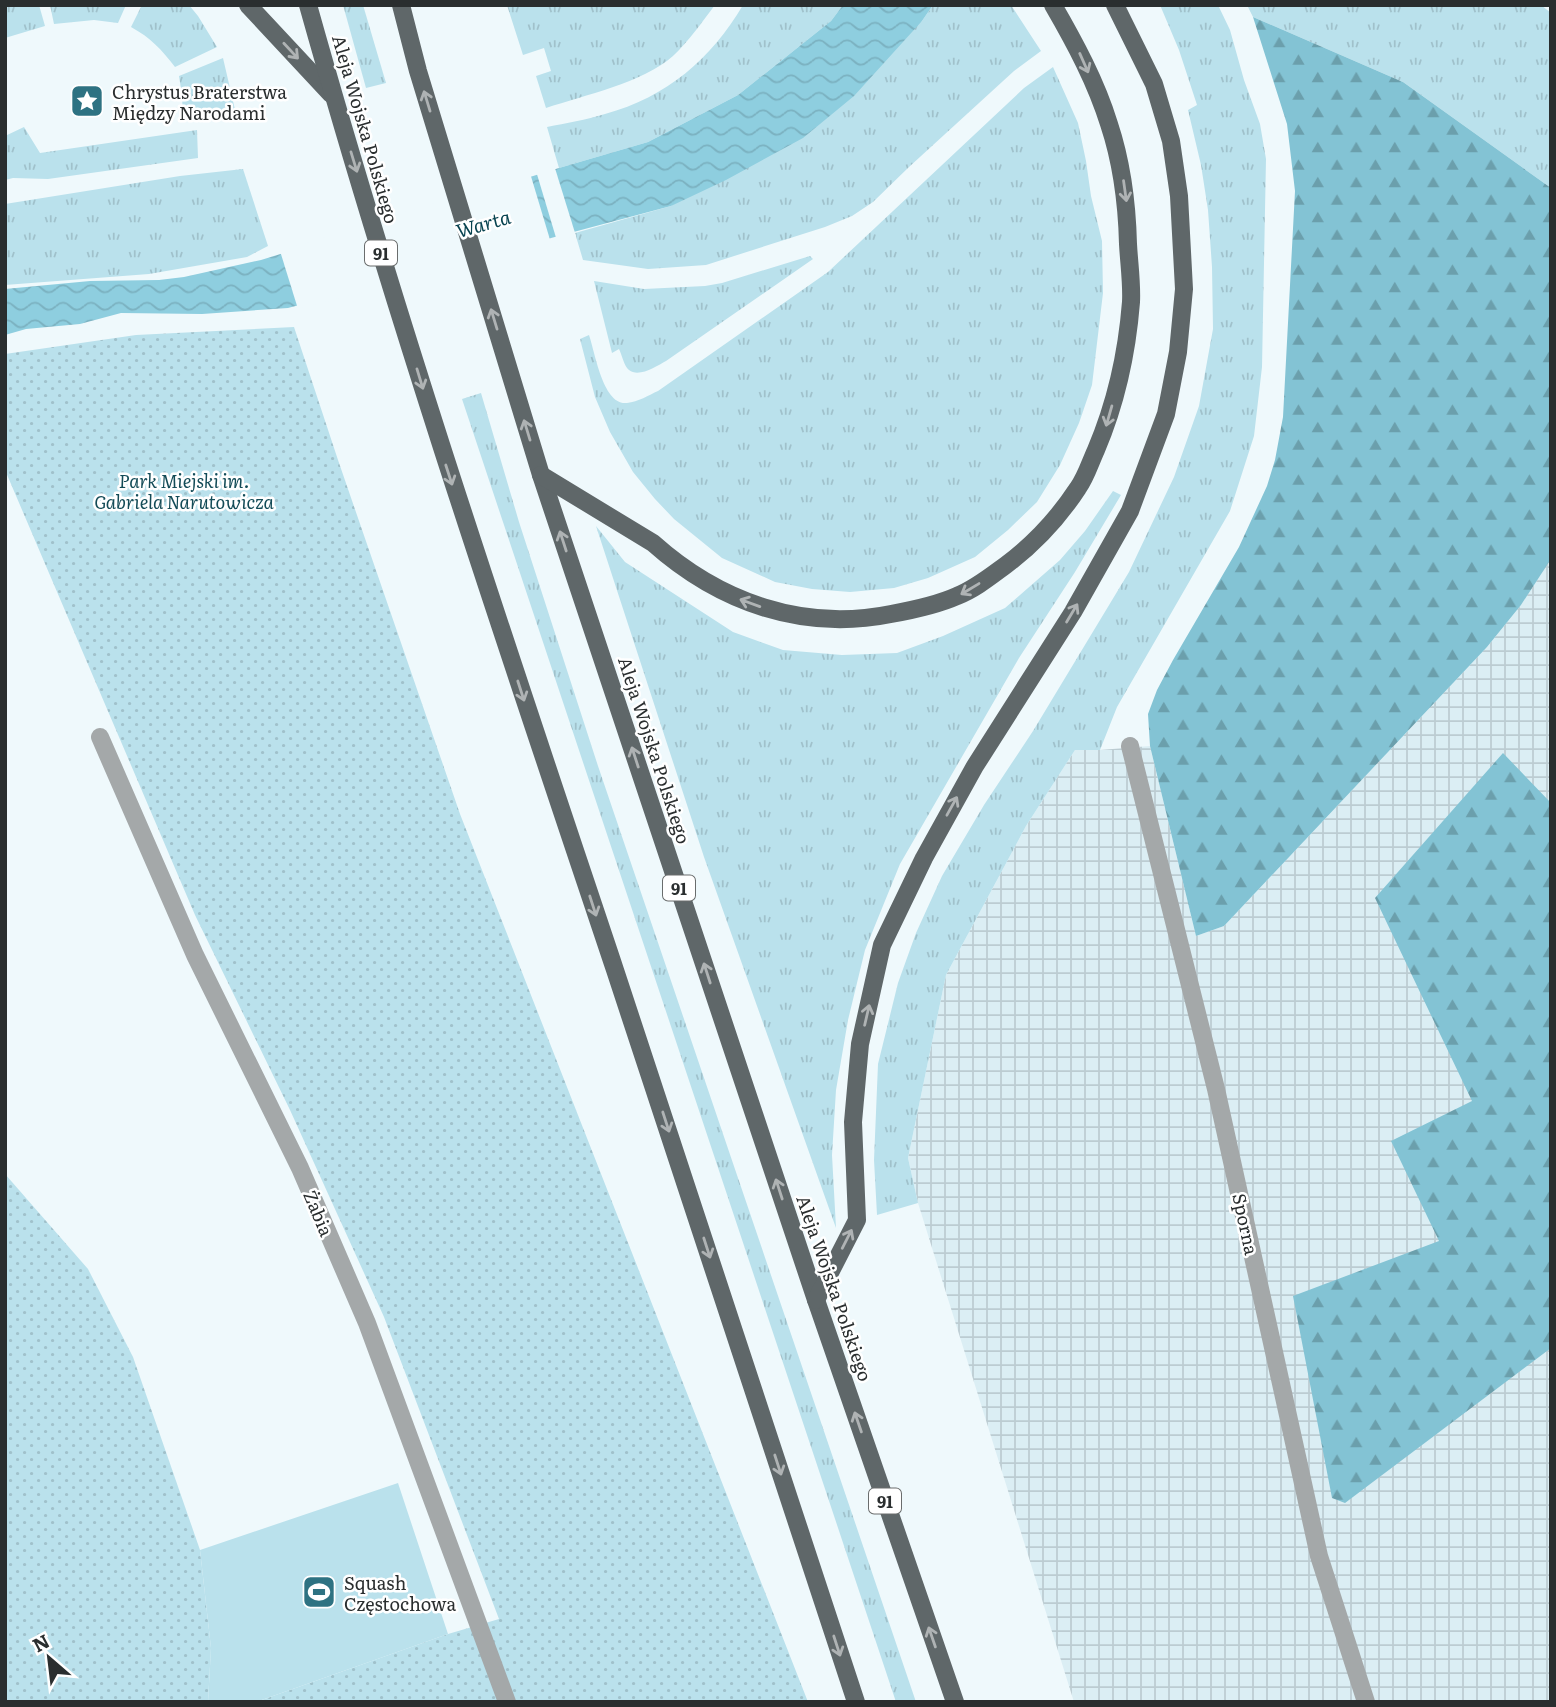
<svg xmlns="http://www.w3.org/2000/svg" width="1556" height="1707" font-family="Literata,serif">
  <defs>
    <pattern id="industrial-grid" width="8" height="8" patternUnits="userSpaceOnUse" patternTransform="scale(1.75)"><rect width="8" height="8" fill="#dbeef4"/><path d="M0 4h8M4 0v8" fill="none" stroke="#bcccd2"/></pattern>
    <pattern id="grass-tufts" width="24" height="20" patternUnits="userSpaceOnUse" patternTransform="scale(1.75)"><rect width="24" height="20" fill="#bae1ec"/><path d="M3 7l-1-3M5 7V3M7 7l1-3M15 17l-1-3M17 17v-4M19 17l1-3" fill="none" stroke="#a0c1cb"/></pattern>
    <pattern id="forest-firs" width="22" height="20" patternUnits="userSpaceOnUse" patternTransform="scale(1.75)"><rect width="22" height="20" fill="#83c3d4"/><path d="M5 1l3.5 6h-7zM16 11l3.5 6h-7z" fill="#6b9fac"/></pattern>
    <pattern id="park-dots" width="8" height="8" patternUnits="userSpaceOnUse" patternTransform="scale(1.75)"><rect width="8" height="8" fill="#bae1ec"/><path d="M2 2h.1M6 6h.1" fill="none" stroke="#a0c1cb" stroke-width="1.8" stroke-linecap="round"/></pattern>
    <pattern id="water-waves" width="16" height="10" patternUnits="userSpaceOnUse" patternTransform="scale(1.75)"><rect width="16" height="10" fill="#8ecedf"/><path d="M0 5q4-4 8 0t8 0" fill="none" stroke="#7bb1c0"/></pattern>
  </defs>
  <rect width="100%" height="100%" fill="#eff9fc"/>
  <path fill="url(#industrial-grid)" d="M1551 559V1702H1074L918 1203 908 1158 946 975 1026 826 1075 750H1100L1150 746 1196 936 1224 926 1487 647 1521 605Z"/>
  <g fill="url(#grass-tufts)">
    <path d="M5 5H39L45 26 5 38Z"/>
    <path d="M50 5H126L118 23 94 20 54 24Z"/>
    <path d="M142 5H189L198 16 217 47 175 67C161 49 151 38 131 27Z"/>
    <path d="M343 5H363L386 83 366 88Z"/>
    <path d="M507 5H715C702 22 689 41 673 56 642 83 585 95 546 108L536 76 551 71 544 48 523 55Z"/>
    <path d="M743 5H843L831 21 738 95 648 142 559 168 547 127C566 123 586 120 605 114 667 97 711 59 743 5Z"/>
    <path d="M933 5H1011L1041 51 1014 71 909 167 873 202 852 216 825 227 706 265 648 269 583 260 575 233 671 206 922 21Z"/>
    <path d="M1160 5H1218L1230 30 1244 80 1260 124 1266 159 1262 367 1254 436 1230 511 1117 707 1100 750H1075L1026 826 946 975 908 1158 918 1203 877 1215 874 1160 878 1064 898 983 916 933 942 876 984 805 1033 731 1129 572 1174 477 1199 406 1213 329 1212 267 1208 210 1201 165 1188 110 1197 105 1179 50Z"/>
    <path d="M1247 5H1541L1551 13V188L1403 82 1253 17Z"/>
    <path d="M223 58 236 114 183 119 182 95 179 76Z"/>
    <path d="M1053 67 1078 123 1086 161 1091 196 1102 241 1103 293 1092 385 1079 423 1060 465 1037 502 1008 530 975 557 928 578 894 588 850 592 812 589 775 582 722 558 674 519 655 499 633 472 610 432 595 397 580 339 589 335C595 352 603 406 627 403 638 402 649 395 658 391L828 272 1024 88Z"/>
    <path d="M24 127 40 153 197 130 198 158 48 179 13 178 5 180V136Z"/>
    <path d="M243 169 268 246 247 257 149 274 5 285V204L180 176Z"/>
    <path d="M810 256 813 259 666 361C657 366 639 378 629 370 624 366 622 355 619 349L612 353 594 281 644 289 705 286 722 283Z"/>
    <path d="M481 393 519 522 598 766 916 1702H896L462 399Z"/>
    <path d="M1113 491 1121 495 1075 572 1019 658 900 864 865 950 848 1020 836 1090 832 1155 836 1228 704 857 596 526 625 562 733 632 783 650 842 655 897 653 943 636 1005 608 1060 560 1085 531Z"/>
  </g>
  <g fill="url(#forest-firs)">
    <path d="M1253 17 1403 82 1551 188V559L1521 605 1487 647 1224 926 1196 936 1150 746 1148 714 1157 690 1173 660 1239 547 1267 486 1275 460 1283 417 1295 191 1287 124Z"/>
    <path d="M1503 753 1551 803V1348L1345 1503 1332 1498 1293 1296 1439 1241 1391 1141 1472 1101 1375 898Z"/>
  </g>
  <g fill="url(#park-dots)">
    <path d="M294 327 338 460 460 814 808 1702H256L448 1634 499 1619 384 1317 290 1110 195 915 5 470V354L136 335Z"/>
    <path d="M5 1174 88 1269 133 1357 200 1550 211 1648 208 1702H5Z"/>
  </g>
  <path fill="#bae1ec" d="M398 1483 448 1634 256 1702H208L211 1648 200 1550Z"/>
  <path fill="url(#water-waves)" d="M843 5H933L922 21 854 96 803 138 726 180 671 206 288 308 202 314 121 313 80 324 26 329 5 335V289L90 281 159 280 184 277 261 260 559 168 648 142 738 95 831 21Z"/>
  <g fill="#eff9fc">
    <path d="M554 165 576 236 557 241 536 171Z"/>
    <path d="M530 173 551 243 298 309 280 251Z"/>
  </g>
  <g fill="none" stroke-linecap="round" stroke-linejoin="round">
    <g stroke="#a4a8a9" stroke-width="18">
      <path d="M100 737 195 955 300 1168 367 1323 507 1702"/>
      <path d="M1130 746 1216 1089 1319 1556 1366 1702"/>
    </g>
    <g stroke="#5f6769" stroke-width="18">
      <path d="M248 5 331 94"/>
      <path d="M308 5C399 330 508 650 615 970 696 1214 775 1458 856 1702"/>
      <path d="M401 5 418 71 541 475 816 1300 955 1702"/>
      <path d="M541 475 653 543C719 602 803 632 891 614 913 610 937 605 957 596 975 589 991 576 1006 565 1034 544 1059 517 1078 488 1086 477 1090 463 1096 450 1116 403 1127 353 1131 302 1132 283 1129 263 1128 244 1127 203 1122 163 1109 124 1096 82 1075 43 1053 5"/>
      <path d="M816 1300 857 1220 853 1122 860 1044 882 945 924 858 975 766 1073 612 1130 511 1166 414 1178 352 1184 289 1179 196 1171 141 1154 84 1115 5"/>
    </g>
  </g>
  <defs><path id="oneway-shaft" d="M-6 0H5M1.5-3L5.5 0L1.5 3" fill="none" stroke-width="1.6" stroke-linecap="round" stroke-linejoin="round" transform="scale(1.75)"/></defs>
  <g stroke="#afb3b4">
    <use href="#oneway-shaft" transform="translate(291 51) rotate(47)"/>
    <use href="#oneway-shaft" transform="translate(1084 63) rotate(66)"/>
    <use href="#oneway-shaft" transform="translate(427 101) rotate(-107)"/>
    <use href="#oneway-shaft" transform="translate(354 162) rotate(73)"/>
    <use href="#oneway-shaft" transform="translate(1125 191) rotate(82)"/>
    <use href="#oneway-shaft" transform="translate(494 319) rotate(-107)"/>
    <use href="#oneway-shaft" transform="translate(420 379) rotate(73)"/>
    <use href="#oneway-shaft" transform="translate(1109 416) rotate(106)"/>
    <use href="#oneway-shaft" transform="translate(527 430) rotate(-107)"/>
    <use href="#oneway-shaft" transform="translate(449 475) rotate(72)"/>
    <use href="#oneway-shaft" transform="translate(563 541) rotate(-108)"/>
    <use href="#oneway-shaft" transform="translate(970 589) rotate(149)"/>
    <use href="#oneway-shaft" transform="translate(750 603) rotate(-160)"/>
    <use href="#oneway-shaft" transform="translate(1072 613) rotate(-59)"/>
    <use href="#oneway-shaft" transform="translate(521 691) rotate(72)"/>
    <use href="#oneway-shaft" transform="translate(635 757) rotate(-108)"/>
    <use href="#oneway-shaft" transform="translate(952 806) rotate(-61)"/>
    <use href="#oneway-shaft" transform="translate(593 906) rotate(72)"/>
    <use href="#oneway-shaft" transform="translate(707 973) rotate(-108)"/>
    <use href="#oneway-shaft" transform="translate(867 1015) rotate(-77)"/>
    <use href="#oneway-shaft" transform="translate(666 1122) rotate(72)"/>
    <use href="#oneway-shaft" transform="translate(779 1189) rotate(-108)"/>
    <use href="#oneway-shaft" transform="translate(847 1239) rotate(-63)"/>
    <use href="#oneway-shaft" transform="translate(707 1248) rotate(72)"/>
    <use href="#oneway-shaft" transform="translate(858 1422) rotate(-109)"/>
    <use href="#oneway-shaft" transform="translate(778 1465) rotate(72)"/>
    <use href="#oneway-shaft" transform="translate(932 1637) rotate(-109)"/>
    <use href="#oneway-shaft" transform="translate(837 1646) rotate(72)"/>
  </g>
  <defs>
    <symbol id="sight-square" viewBox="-11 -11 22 22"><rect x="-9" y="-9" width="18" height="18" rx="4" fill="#2e7282" stroke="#fff"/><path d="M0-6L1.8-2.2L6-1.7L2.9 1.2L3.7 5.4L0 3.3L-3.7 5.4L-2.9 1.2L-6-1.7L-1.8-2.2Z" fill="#fff"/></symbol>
    <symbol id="stadium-square" viewBox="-11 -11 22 22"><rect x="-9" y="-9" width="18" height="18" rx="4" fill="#2e7282" stroke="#fff"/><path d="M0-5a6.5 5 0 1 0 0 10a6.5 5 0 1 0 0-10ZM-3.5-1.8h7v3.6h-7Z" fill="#fff"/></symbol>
  </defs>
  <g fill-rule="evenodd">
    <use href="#sight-square" x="68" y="82" width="38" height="38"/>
    <use href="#stadium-square" x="300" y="1573" width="38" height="38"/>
  </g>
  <g text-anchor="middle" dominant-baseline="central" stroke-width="5" stroke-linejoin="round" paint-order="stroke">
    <g fill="#fff" stroke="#6a6d6d" stroke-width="2">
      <rect x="365" y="240.5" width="32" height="25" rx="5"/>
      <rect x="663" y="875.5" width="32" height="25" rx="5"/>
      <rect x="869" y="1488.5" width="32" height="25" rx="5"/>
    </g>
    <g font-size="16" font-weight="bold" fill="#2a2e2f">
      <text x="381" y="253">91</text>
      <text x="679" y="888">91</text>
      <text x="885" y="1501">91</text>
    </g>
    <g font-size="18" fill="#2a2e2f" stroke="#fff" text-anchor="start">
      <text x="112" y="91">Chrystus Braterstwa<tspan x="112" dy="21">Między Narodami</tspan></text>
      <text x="344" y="1582">Squash<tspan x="344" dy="21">Częstochowa</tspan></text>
    </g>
    <g font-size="18" fill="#2a2e2f" stroke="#fff">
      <text transform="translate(366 129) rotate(74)">Aleja Wojska Polskiego</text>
      <text transform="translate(655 750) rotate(72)">Aleja Wojska Polskiego</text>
      <text transform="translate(319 1213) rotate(67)">Żabia</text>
      <text transform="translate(1246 1224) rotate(78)">Sporna</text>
      <text transform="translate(835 1288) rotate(71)">Aleja Wojska Polskiego</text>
    </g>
    <g font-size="18" font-style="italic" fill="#134b57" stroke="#fff">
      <text x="184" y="480">Park Miejski im.<tspan x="184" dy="21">Gabriela Narutowicza</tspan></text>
    </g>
    <g font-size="19" font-style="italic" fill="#084350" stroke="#fff">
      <text transform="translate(483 223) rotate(-16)">Warta</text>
    </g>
  </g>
  <rect width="1556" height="1707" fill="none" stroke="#2a2e2f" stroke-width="14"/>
  <g transform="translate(49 1658) rotate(332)" stroke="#ffffff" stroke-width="5" paint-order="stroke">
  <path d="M0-5L12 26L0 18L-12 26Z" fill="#2a2e2f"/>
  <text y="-10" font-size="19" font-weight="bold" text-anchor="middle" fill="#2a2e2f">N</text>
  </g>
</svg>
